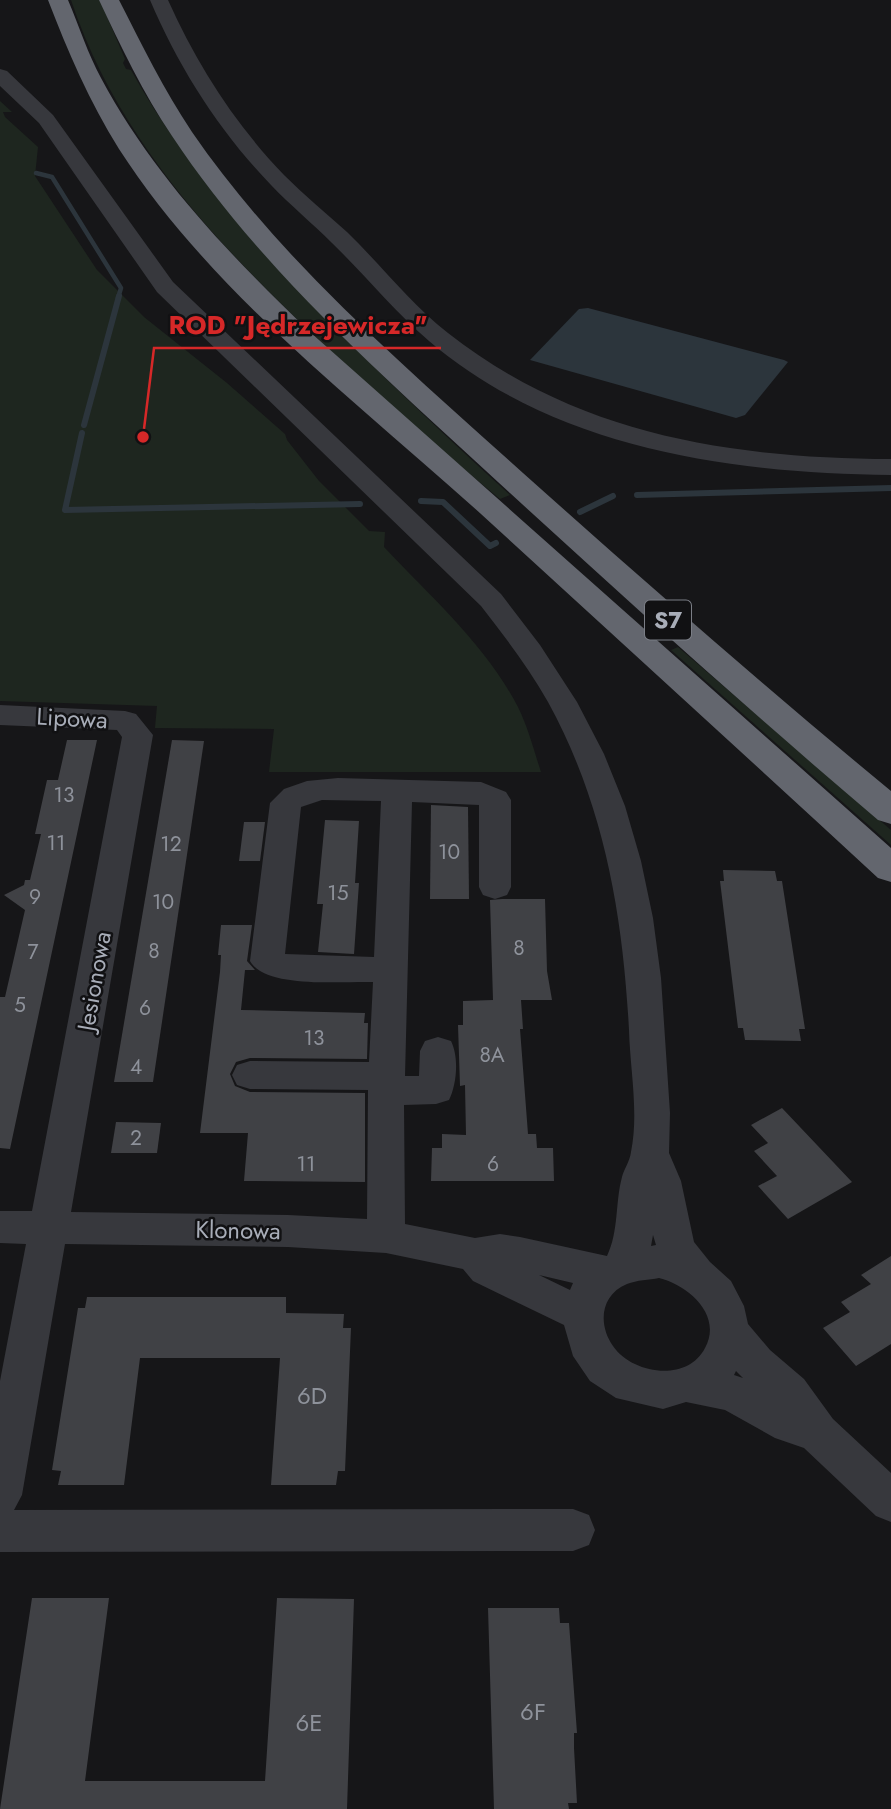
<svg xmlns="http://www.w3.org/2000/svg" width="891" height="1809" font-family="Jost,sans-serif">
  <rect width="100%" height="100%" fill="#161618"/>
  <g fill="#1e261f">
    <path d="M71 0H100L125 59 123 63 126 69 131 70C161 125 199 174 239 222 322 321 415 408 510 495L500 499C437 447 375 393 316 337 214 241 116 136 71 0Z"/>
    <path d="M0 101 12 112H3L5 117 38 147 35 176 97 270 144 317 227 383 285 434 287 440 319 481 369 531 385 532 384 547C432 598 485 644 518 707 528 727 534 751 541 772H269L274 729 155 728 157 706 0 701Z"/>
    <path d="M678 647 891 830V845L671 650Z"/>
  </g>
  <path fill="#2c353c" d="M588 308 784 360 788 362 745 415 736 418 530 360 579 309Z"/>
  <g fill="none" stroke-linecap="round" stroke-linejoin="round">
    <path stroke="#2c353c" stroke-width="4.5" d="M36 173 52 177 121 288 118 298"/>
    <g stroke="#2c353c" stroke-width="6">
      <path d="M84 425 119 296"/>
      <path d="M82 433 65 510 360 504"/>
      <path d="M637 495 891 488"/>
      <path d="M421 501 443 502 490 546 496 543"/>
      <path d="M580 512 613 496"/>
    </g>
  </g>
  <g fill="#404145">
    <path d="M67 740H97L10 1149 0 1148V997H5L25 910 4 895 24 885 25 880H30L41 834H35L47 780H58Z"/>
    <path d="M172 740 204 741 153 1082H114Z"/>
    <path d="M431 805 468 807 469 899H430Z"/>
    <path d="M325 820 359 821 355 883H359L354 954 318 952 323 904H317Z"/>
    <path d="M244 822H265L260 861H239Z"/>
    <path d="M723 870 775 871 777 881H782L805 1029H799L801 1041 745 1040 743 1028H738L720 881H724Z"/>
    <path d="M502 899H545L547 971 552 1000H521L523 1029H520L528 1134H536L537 1148H553L554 1181H431L432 1148H442V1134L466 1135 465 1085 460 1086 458 1025H463V1001L493 1000 490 900Z"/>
    <path d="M221 925H252L247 961 255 970H245L241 1010 365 1013 364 1023H368L367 1059 250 1058 236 1062 230 1074 235 1086 250 1092 365 1093V1182L244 1181 248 1133H200L220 972 221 955H218Z"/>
    <path d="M782 1108 852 1182 788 1219 758 1186 777 1176 754 1151 768 1143 751 1125Z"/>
    <path d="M116 1122 161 1123 157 1153H111Z"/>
    <path d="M891 1256V1344L856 1366 823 1328 850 1312 841 1302 871 1284 861 1275Z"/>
    <path d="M87 1297H286V1313L344 1314 343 1328H351L345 1471H338L336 1485H271L280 1358H140L124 1485H58L61 1471 52 1470 78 1308H85Z"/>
    <path d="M32 1598H109L85 1781H265L277 1598 354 1599 347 1809H0Z"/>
    <path d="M488 1608H559L560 1623H569L577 1733H574V1748L577 1803H568L569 1809H494Z"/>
  </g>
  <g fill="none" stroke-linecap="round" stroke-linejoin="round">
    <g fill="#37383d" fill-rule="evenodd">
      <path d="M150 0H168C197 65 235 124 284 175 304 195 326 213 347 232 381 265 411 304 448 333 578 435 730 458 891 459V475C730 473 556 449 429 341 394 311 365 275 332 243 312 223 290 205 271 185 219 131 179 68 150 0Z"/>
      <path d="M0 69 7 71 53 115 173 282 501 594 540 645 577 702 604 754 625 806 641 861 653 918 661 978 670 1113 669 1153 681 1181 694 1242 710 1262 731 1281 744 1306 748 1324 770 1350 804 1379 833 1419 891 1473V1522L876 1516 804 1448 775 1438 725 1410 686 1402 663 1409 616 1398 590 1381 573 1356 564 1325 473 1281 463 1269 386 1253 288 1247 65 1244 22 1495 14 1510 573 1509 589 1515 595 1530 589 1545 573 1551 0 1552V1381L26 1244 0 1243V1211H32L122 737 117 730 0 725V705L125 711 136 714 153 735 71 1212 288 1215 367 1219 368 1090 250 1089 237 1085 232 1075 237 1065 250 1061 369 1062 373 982C342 981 266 989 250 961L270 803 284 789 307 781 338 778 481 782 506 792 511 800V887L507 895 495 899 483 895 479 887V805L412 802 405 1076H419L420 1051 425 1041 438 1037 451 1041C459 1057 457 1084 449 1100L436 1104 404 1105 405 1224 475 1238 500 1234 520 1237 607 1256C619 1231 615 1203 622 1177 624 1169 630 1161 631 1152 639 1113 630 1069 629 1030 623 915 604 804 548 702 529 668 505 637 481 606L157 292 39 123 0 86ZM322 800 381 801 374 957 285 954 301 807ZM653 1235 656 1245 651 1246ZM539 1275 573 1283 570 1290ZM659 1278C688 1285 723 1315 705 1348 687 1383 632 1374 613 1346 598 1325 600 1295 627 1284 637 1280 649 1280 659 1278ZM736 1371 743 1378 734 1375Z"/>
    </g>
    <g fill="#63666e" fill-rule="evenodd">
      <path d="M48 0H68C79 26 88 54 101 78 154 177 230 255 310 332L891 848V882L878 878C746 756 613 635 481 514 355 400 212 293 119 149 89 101 68 52 48 0Z"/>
      <path d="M99 0H119C142 45 164 90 192 132 282 263 406 367 523 473 644 581 766 688 891 791V824L878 820C753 714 631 604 510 493 390 382 263 273 172 136 143 93 121 47 99 0Z"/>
    </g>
  </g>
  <g text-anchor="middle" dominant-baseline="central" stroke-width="5" stroke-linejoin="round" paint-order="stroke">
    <g font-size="21" fill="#8e929b">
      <text x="64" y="795">13</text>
      <text x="56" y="843">11</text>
      <text x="171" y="844">12</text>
      <text x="449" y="852">10</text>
      <text x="338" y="893">15</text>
      <text x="35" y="897">9</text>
      <text x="163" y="902">10</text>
      <text x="519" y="948">8</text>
      <text x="154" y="951">8</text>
      <text x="33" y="952">7</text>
      <text x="20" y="1005">5</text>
      <text x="145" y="1008">6</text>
      <text x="314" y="1038">13</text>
      <text x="492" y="1055">8A</text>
      <text x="136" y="1067">4</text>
      <text x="136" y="1138">2</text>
      <text x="306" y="1164">11</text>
      <text x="493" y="1164">6</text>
    </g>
    <rect fill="#111113" stroke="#7b7e86" stroke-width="2" x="645" y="600.5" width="46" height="39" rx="5"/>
    <g font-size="23" font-weight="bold" fill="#a8adb8">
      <text x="668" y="620">S7</text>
    </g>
    <g font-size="24" fill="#a8adb8" stroke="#111113">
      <text transform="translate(72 718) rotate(3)">Lipowa</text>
      <text transform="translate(94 981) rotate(-80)">Jesionowa</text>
      <text transform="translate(238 1230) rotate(1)">Klonowa</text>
    </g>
    <g font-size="24" fill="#8e929b">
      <text x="312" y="1395">6D</text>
      <text x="533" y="1711">6F</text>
      <text x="309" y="1722">6E</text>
    </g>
  </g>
  <path fill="none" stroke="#d62828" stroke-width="2.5" d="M143 437L154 348H441"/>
  <circle fill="#d62828" stroke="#111113" stroke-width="2.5" cx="143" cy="437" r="7"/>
  <g font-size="26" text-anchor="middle" font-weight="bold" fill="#d62828" stroke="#111113" stroke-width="5" stroke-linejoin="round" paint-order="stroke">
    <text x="298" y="334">ROD "Jędrzejewicza"</text>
  </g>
</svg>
